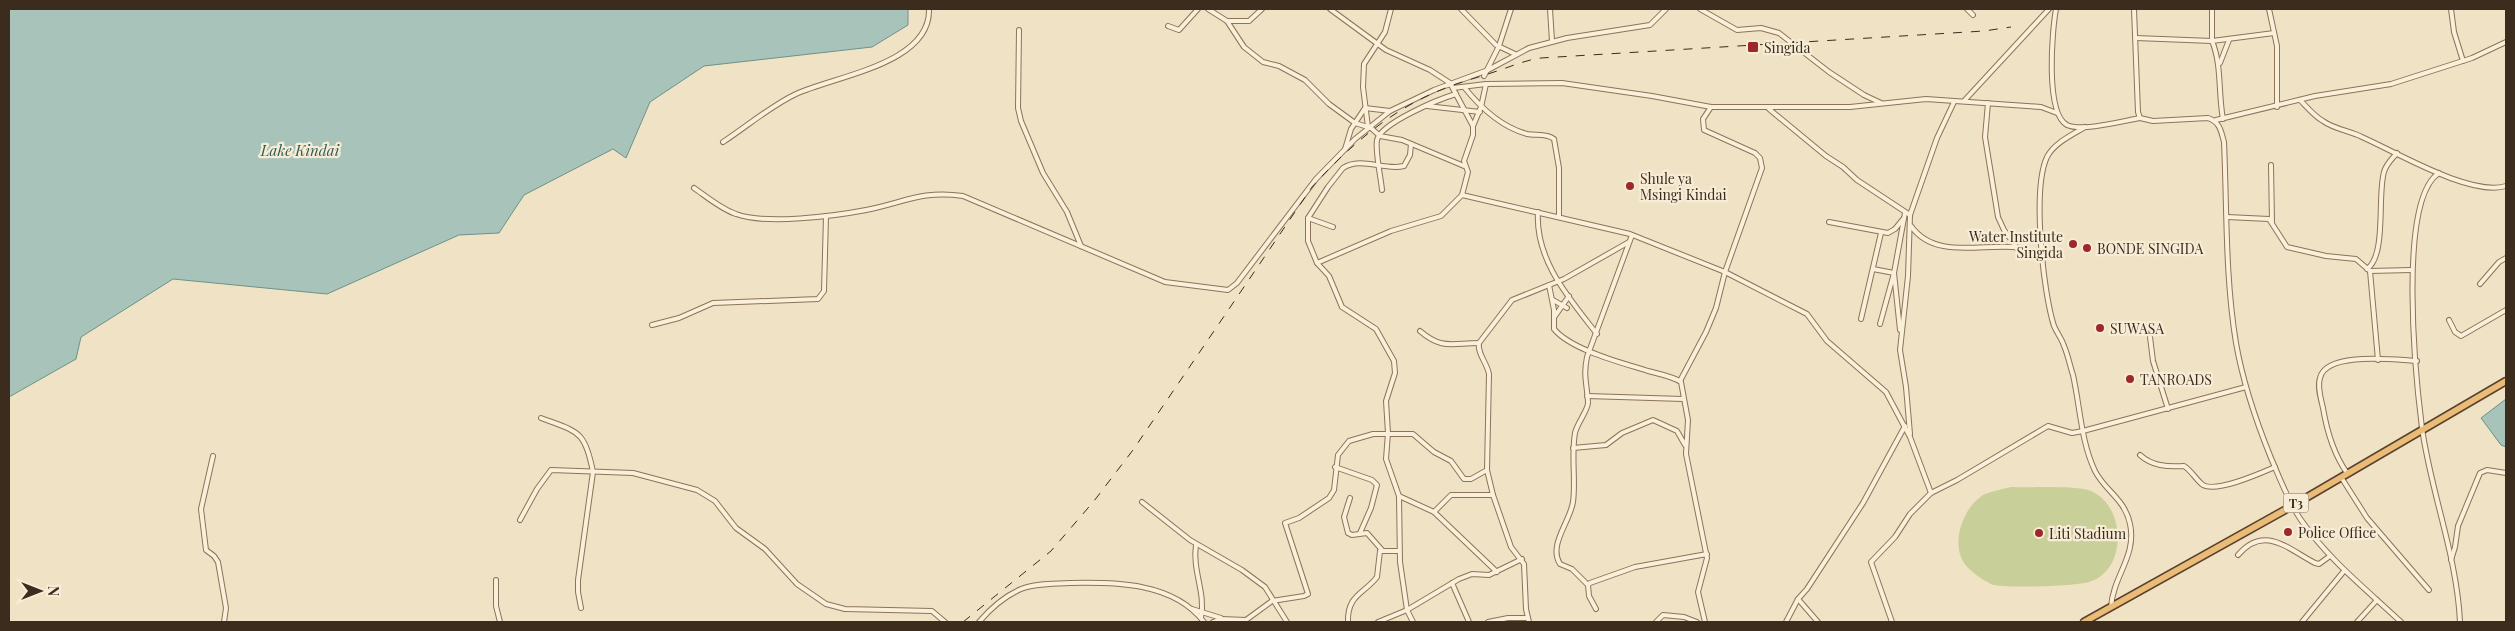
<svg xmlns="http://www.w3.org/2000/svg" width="2515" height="631" font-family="'Playfair Display',serif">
  <rect width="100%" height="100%" fill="#f0e2c5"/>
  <path fill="#c9cf98" d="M2011 487C2030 488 2075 485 2091 491 2126 506 2128 570 2089 582 2076 586 2002 589 1991 584 1983 580 1969 571 1964 563 1950 542 1964 505 1985 494 1993 491 2003 489 2011 487Z"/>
  <g fill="#a7c3ba" stroke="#6d9288">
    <path d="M9 9H908V25L872 47 704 66 650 102 626 158 613 149 524 195 499 233 459 235 327 294 173 279 81 337 76 359 9 397Z"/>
    <path d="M2506 399V447L2501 445 2481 418Z"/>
  </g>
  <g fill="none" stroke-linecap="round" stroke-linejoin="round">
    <defs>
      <g id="minor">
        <path d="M1208 9 1227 21 1244 47 1263 62 1279 66 1305 80 1329 104 1355 123 1371 128 1380 136 1402 140 1464 166"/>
        <path d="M1330 9 1386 50 1430 70 1450 83 1473 126V135L1464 161 1468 172 1462 195"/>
        <path d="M1461 9 1496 45 1515 54"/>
        <path d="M1550 9 1552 41"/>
        <path d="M1700 9 1737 30 1761 28 1779 33 1829 72 1864 95 1881 103"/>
        <path d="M1967 9 1973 15"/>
        <path d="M2056 9C2052 31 2045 113 2067 125 2082 132 2123 121 2140 118"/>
        <path d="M2134 9 2138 112 2140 118 2153 121 2208 118C2220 122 2221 131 2224 142 2227 209 2225 276 2236 343 2243 383 2256 421 2271 458 2280 479 2288 501 2301 520 2329 560 2366 589 2401 622"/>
        <path d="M2212 9V41L2274 33"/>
        <path d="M2269 9 2277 46V107"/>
        <path d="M2451 9 2454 32 2463 61"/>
        <path d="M1227 21H1249L1262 9"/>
        <path d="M1168 26 1179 30 1198 9"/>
        <path d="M1019 30 1018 108 1021 121 1043 173 1067 212 1081 246"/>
        <path d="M2136 38 2212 41C2222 65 2218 93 2223 119"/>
        <path d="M2220 63 2229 40"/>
        <path d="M1484 76 1499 46 1511 9"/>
        <path d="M1464 87C1480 107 1501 127 1527 134 1536 136 1546 133 1554 139L1559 168V217"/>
        <path d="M1453 88 1486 84 1562 83 1652 96 1711 107H1850L1926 99 2041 107 2057 113"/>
        <path d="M2300 100C2307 107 2314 116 2323 121 2334 129 2350 131 2362 137 2396 152 2471 197 2506 186"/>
        <path d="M1964 101 2049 9"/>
        <path d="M1988 103 1985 137 1998 217 2004 230 2017 248"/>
        <path d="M1427 106 1480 112"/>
        <path d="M1711 107 1703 119 1704 130 1755 153 1760 158 1762 168 1725 272 1807 314 1827 341 1886 392 1910 437 1931 493"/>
        <path d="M1769 109 1826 156 1843 167 1857 180 1910 215"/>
        <path d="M2216 120 2315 96 2391 84 2472 58 2506 42"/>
        <path d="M1473 126 1481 107 1486 84"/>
        <path d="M1368 127 1363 87 1364 64 1385 32 1391 9"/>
        <path d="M2085 127C2072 135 2054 143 2047 157 2032 189 2043 292 2054 326 2057 333 2062 339 2064 346 2068 355 2070 366 2073 375 2080 406 2081 442 2095 471 2105 491 2125 499 2130 524 2137 556 2113 576 2111 607"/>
        <path d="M723 142C746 127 772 105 796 94 835 76 931 64 929 9"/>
        <path d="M1411 144 1410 155 1404 166C1384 171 1361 156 1343 168L1328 187 1308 218V241L1317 263 1329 276 1342 307 1376 329 1394 361 1395 373 1386 401 1388 433 1386 459 1399 496 1400 562 1407 610 1413 622"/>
        <path d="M1345 149 1351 129 1365 108 1390 111"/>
        <path d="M2271 165 2272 222"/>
        <path d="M2439 173C2397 200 2416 381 2422 428 2431 493 2457 556 2460 622"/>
        <path d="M694 188C707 197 721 209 736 214 765 225 835 216 866 210 903 203 921 190 963 196L1165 282 1228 290 1237 283 1316 179 1355 139 1390 111 1434 90 1488 70 1529 48 1567 38 1650 25 1666 9"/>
        <path d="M1382 190C1381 178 1375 152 1377 140 1381 123 1439 99 1456 94"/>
        <path d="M1538 212C1535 260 1569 298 1597 334"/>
        <path d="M2227 217 2269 219 2287 247 2326 256 2356 259 2370 271 2411 270"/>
        <path d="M1308 218 1333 227"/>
        <path d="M1829 222 1888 233 1895 229 1904 218"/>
        <path d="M1911 226C1934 259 1980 244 2013 247 2024 248 2033 253 2043 257"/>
        <path d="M1317 263 1391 231 1441 216 1462 195 1630 234 1725 272 1716 308 1706 332 1680 381"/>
        <path d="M1873 269 1894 273 1900 330"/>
        <path d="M2367 269C2387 255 2377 195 2384 172 2386 164 2392 159 2397 153"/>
        <path d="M2370 271 2378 360"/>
        <path d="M2480 284 2499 262 2506 258"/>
        <path d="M1549 285 1554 310V329C1571 350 1623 363 1648 371 1659 374 1672 376 1681 382L1688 420 1686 454 1707 558 1698 592 1705 622"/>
        <path d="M1553 300 1567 308"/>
        <path d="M1555 316 1569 296"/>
        <path d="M1861 319 1881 233"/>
        <path d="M2449 320 2455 332 2461 336 2506 310"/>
        <path d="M1880 324 1894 273 1905 213"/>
        <path d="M652 325 679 318 713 303 818 299 824 291 826 216"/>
        <path d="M1420 331C1442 350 1452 343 1479 343"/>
        <path d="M2150 337 2153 361 2168 409"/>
        <path d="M1587 396 1683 399"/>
        <path d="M541 418C578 432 585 430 593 472L578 580V592L581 608"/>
        <path d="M1910 434 1906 387 1900 350 1908 276 1910 215 1937 138 1954 102"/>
        <path d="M1573 448 1606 445 1622 433 1653 420 1677 431 1685 445"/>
        <path d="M2140 455C2152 466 2167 467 2184 466 2192 471 2196 480 2203 485 2217 493 2261 473 2275 467"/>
        <path d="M213 456 201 509 206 550 214 556 218 562 226 608 224 622"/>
        <path d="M1335 467 1372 480 1377 485 1371 508 1360 533"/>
        <path d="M2347 473C2333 453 2327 432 2323 408 2321 399 2317 387 2320 378 2326 351 2396 360 2417 361"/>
        <path d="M2341 477 2367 518 2429 590"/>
        <path d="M1399 496 1434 512 1497 572"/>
        <path d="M1350 498 1344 517 1348 533 1352 535 1367 533 1382 550"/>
        <path d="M1142 502 1190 540 1242 570 1265 587 1287 622"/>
        <path d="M1434 512 1451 495H1493"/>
        <path d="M520 520 537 489 551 470 633 473 697 490 715 501 736 528 765 549 797 584 826 604 845 609 932 611 945 622"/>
        <path d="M1196 545C1192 570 1206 593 1201 618"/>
        <path d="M2238 555C2264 524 2288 549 2315 563L2319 564 2330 556"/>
        <path d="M2451 560 2455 547 2458 526 2480 473 2487 470 2506 473"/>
        <path d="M496 580V606L500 622"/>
        <path d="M1452 583 1469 622"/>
        <path d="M1588 585 1572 569 1560 564C1548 545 1570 522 1573 502 1576 480 1571 456 1575 433 1577 423 1589 409 1588 402 1587 384 1583 376 1587 357L1632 235"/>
        <path d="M1798 599 1818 622"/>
        <path d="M1192 609 1221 618"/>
        <path d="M1596 609 1589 596 1588 585 1590 583 1635 567 1707 554"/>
        <path d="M979 622C990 609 1005 596 1021 589 1036 583 1054 584 1070 583 1115 582 1173 582 1204 622"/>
        <path d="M1213 622 1221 619 1246 620 1272 601 1304 596 1308 594 1285 523 1299 518 1329 498 1334 490 1338 455 1349 441 1373 434H1413L1434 452 1451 461 1464 479H1471L1487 470"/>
        <path d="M1348 622C1347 595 1364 594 1377 577L1380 551H1399"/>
        <path d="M1378 622 1407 610 1459 579 1472 574 1489 575 1522 559"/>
        <path d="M1488 622 1508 618H1527"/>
        <path d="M1529 622 1526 609 1524 564 1511 547 1493 495 1487 470 1489 374C1487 363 1477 353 1479 343L1512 300 1564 279 1629 242"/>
        <path d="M1656 622 1663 615 1684 617 1697 622"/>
        <path d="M1786 622 1798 599 1807 589 1863 503 1905 426"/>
        <path d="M1892 622 1871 562 1895 537 1910 514 1931 493 1957 480 2048 426 2072 433 2083 431 2246 387"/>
        <path d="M2302 622 2344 571"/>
        <path d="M2357 622 2377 600"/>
      </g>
      <path id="trunk" d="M2084 622 2292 506 2506 381"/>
    </defs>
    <use href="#minor" stroke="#8c735a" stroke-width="6"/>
    <use href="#trunk" stroke="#59412e" stroke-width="9"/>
    <use href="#minor" stroke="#faefd9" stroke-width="4"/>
    <use href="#trunk" stroke="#eabc78" stroke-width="6"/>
    <path stroke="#3b2c1e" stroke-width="1" stroke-dasharray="9 9" stroke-linecap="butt" d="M963 622 1051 551 1094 501 1133 450 1312 187C1348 147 1392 109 1443 89 1459 82 1477 78 1494 72 1510 67 1525 60 1541 58L1984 31 2011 27"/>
  </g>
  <g fill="#9d282b" stroke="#f7ecd5" stroke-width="2">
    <rect x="1747" y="41" width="12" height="12" rx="2.5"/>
    <circle cx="1630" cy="186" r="5"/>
    <circle cx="2073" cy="244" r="5"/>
    <circle cx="2087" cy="248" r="5"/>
    <circle cx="2100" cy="328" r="5"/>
    <circle cx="2130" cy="379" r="5"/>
    <circle cx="2288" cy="532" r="5"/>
    <circle cx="2039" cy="533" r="5"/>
  </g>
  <g text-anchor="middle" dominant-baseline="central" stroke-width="4.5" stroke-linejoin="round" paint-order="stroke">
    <rect fill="#f7ecd5" stroke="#736655" stroke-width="1" x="2283.5" y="493.5" width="25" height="19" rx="4"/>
    <g font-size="12" font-weight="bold" fill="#3b2c1e">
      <text x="2296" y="503">T3</text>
    </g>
    <g font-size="14" fill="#3b2c1e" stroke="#f7ecd5" text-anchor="start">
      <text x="1764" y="47">Singida</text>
      <text x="1640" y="178">Shule ya<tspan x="1640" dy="16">Msingi Kindai</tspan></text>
      <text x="2063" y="236" text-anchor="end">Water Institute<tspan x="2063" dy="16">Singida</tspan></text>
      <text x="2097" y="248">BONDE SINGIDA</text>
      <text x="2110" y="328">SUWASA</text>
      <text x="2140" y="379">TANROADS</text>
      <text x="2298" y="532">Police Office</text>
      <text x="2049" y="533">Liti Stadium</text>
    </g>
    <g font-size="15" font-style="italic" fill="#2d5b57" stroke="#f7ecd5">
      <text x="300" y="150">Lake Kindai</text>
    </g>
  </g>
  <rect width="2515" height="631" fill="none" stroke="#3b2c1e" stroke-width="20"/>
  <g transform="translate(40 591) rotate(90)" stroke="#f7ecd5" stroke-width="4" paint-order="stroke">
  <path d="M0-4L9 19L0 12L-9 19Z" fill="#3b2c1e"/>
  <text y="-8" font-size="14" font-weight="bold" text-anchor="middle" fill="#3b2c1e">N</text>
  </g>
</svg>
